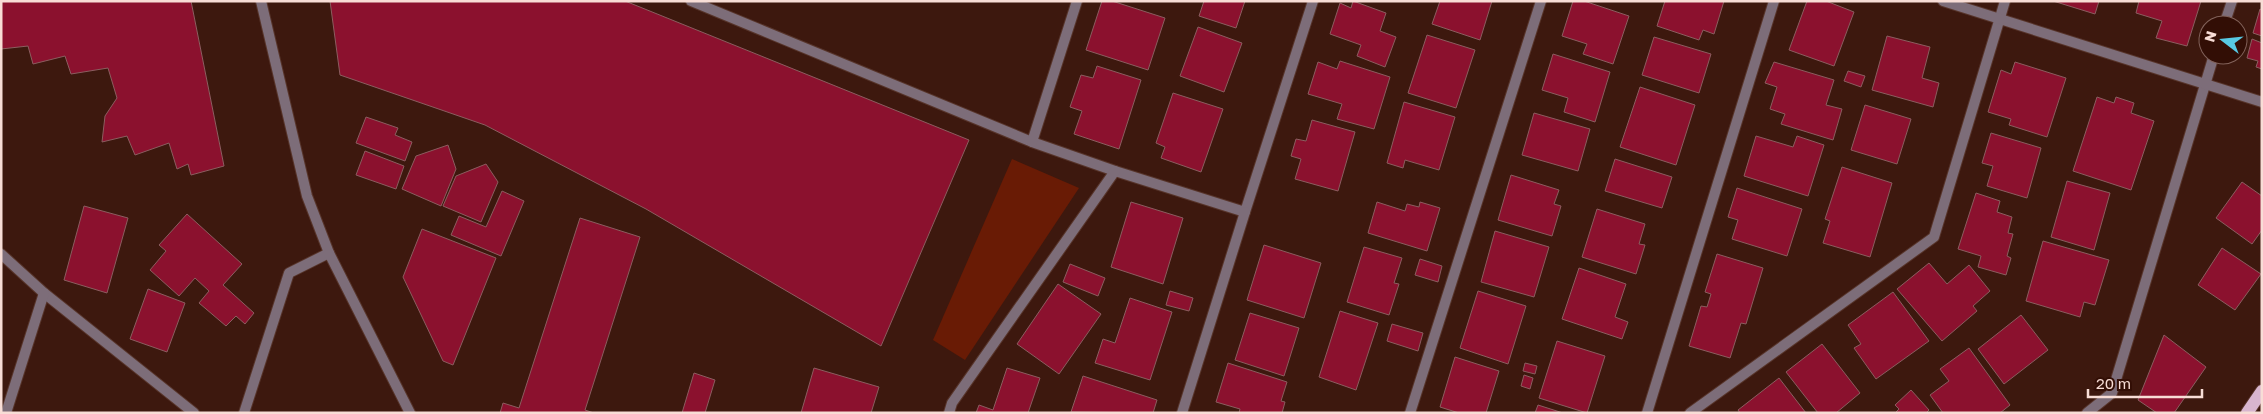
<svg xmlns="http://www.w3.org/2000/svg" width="2263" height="414" font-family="'Golos Text',sans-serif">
  <rect width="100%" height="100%" fill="#3d180e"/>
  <path fill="#691b05" d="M1012 159 1079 188 965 360 933 340Z"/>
  <g fill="#8b112e" stroke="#8b5d5f">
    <path d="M1 1H191L224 166 191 175 188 164 177 169 169 143 135 155 127 136 102 142 105 116 117 98 108 68 71 74 65 56 33 64 28 46 1 49Z"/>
    <path d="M330 1H625L969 140 881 346 646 209 485 125 340 75Z"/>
    <path d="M1102 1H1112L1165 18 1148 70 1086 50Z"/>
    <path d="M1204 1H1245L1236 28 1199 16Z"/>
    <path d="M1353 1 1386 13 1380 31 1396 37 1385 67 1357 56 1361 45 1330 34 1340 3 1351 8Z"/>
    <path d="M1440 1H1492L1480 40 1432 24Z"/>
    <path d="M1573 1H1584L1629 16 1613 64 1583 54 1587 44 1562 36Z"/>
    <path d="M1665 1H1724L1714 34 1703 30 1699 40 1657 26Z"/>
    <path d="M1807 1H1826L1854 12 1834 66 1789 50Z"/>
    <path d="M2053 1H2099L2095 14Z"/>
    <path d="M2139 1H2201L2187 46 2156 38 2162 21 2136 13Z"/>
    <path d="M2260 9 2262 10V36L2253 33Z"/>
    <path d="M1198 27 1242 43 1224 92 1180 76Z"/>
    <path d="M1427 35 1475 50 1456 108 1408 93Z"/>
    <path d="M1887 36 1930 47 1922 78 1939 83 1933 107 1872 90Z"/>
    <path d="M1654 37 1711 54 1699 93 1642 75Z"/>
    <path d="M2252 39 2262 43V69L2256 67 2258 61 2247 58Z"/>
    <path d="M1553 54 1610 72 1595 122 1564 112 1568 98 1542 90Z"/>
    <path d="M1340 61 1390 77 1374 129 1337 119 1342 104 1308 94 1318 62 1337 69Z"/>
    <path d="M1774 62 1834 80 1826 105 1842 109 1833 140 1781 124 1785 114 1770 109 1777 87 1765 83Z"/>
    <path d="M2015 62 2066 78 2047 137 2009 125 2011 119 1988 112 2001 70 2011 74Z"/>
    <path d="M1097 66 1141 80 1119 149 1074 134 1082 111 1070 107 1081 75 1093 78Z"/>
    <path d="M1848 71 1865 76 1861 87 1844 81Z"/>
    <path d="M1640 87 1695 105 1676 165 1620 147Z"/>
    <path d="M1173 93 1223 109 1201 172 1161 158 1165 147 1156 143Z"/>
    <path d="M2097 97 2114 103 2116 97 2134 103 2131 113 2154 121 2131 190 2073 171Z"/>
    <path d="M1404 102 1455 117 1439 170 1405 160 1403 168 1387 163Z"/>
    <path d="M1865 105 1911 119 1897 164 1851 150Z"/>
    <path d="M1534 113 1590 129 1578 171 1522 155Z"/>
    <path d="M366 117 398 128 395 135 412 142 405 161 356 143Z"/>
    <path d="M1312 120 1355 132 1338 191 1295 179 1301 159 1291 156 1296 139 1306 141Z"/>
    <path d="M1991 133 2041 148 2027 198 1987 186 1993 166 1982 163Z"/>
    <path d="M1756 136 1793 147 1797 136 1824 145 1808 196 1744 176Z"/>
    <path d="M448 145 456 169 441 206 402 189 416 156Z"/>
    <path d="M365 151 404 166 396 189 356 175Z"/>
    <path d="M1615 159 1672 177 1662 208 1605 191Z"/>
    <path d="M486 164 498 182 481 222 443 206 456 176Z"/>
    <path d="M1842 167 1892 183 1870 257 1823 243 1830 221 1825 219Z"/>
    <path d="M1511 175 1559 190 1554 204 1561 206 1552 236 1498 220Z"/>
    <path d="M2067 181 2110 193 2094 250 2051 237Z"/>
    <path d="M2242 182 2262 196V230L2252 244 2216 218Z"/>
    <path d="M1737 188 1802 209 1787 256 1732 239 1738 220 1728 217Z"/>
    <path d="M502 191 524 201 501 256 451 235 459 216 486 227Z"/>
    <path d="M1976 193 2000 201 1997 212 2012 217 2008 233 2013 234 2007 256 2011 258 2006 275 1978 267 1981 256 1958 249Z"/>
    <path d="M1131 202 1183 218 1163 284 1111 267Z"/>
    <path d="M1377 202 1405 211 1407 204 1419 207 1420 202 1440 208 1427 251 1368 233Z"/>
    <path d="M84 206 128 218 107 293 64 280Z"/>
    <path d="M1597 209 1645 224 1639 244 1645 245 1636 274 1582 257Z"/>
    <path d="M187 214 242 264 223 285 254 313 245 324 236 316 226 326 199 303 209 291 195 278 179 296 150 270 166 251 159 245Z"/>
    <path d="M580 218 640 237 585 410 594 413H500L503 403 519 408Z"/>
    <path d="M422 229 496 258 453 365 443 361 403 277Z"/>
    <path d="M1495 231 1549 247 1534 297 1481 282Z"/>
    <path d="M2043 241 2109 260 2095 305 2084 302 2080 317 2026 301Z"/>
    <path d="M1264 245 1321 263 1304 318 1247 300Z"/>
    <path d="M1364 247 1402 258 1394 283 1399 284 1389 315 1347 302Z"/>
    <path d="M2222 248 2261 274 2235 310 2198 285Z"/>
    <path d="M1717 254 1763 268 1746 324 1741 323 1730 358 1689 346 1701 306 1707 307 1711 294 1705 292Z"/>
    <path d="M1420 259 1442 266 1438 282 1415 275Z"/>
    <path d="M1929 263 1947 284 1969 265 1990 291 1973 306 1977 311 1942 341 1897 289Z"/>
    <path d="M1070 264 1105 278 1098 296 1063 282Z"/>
    <path d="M1579 268 1626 284 1615 317 1628 322 1622 339 1562 319Z"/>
    <path d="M1058 284 1101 314 1059 374 1017 344Z"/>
    <path d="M148 289 185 303 167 352 130 339Z"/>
    <path d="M1170 291 1193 298 1189 311 1166 305Z"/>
    <path d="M1478 291 1526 306 1508 364 1460 348Z"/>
    <path d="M1893 292 1929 341 1876 379 1854 348 1861 344 1848 325Z"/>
    <path d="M1130 298 1172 312 1150 380 1095 363 1103 339 1115 343Z"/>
    <path d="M1340 311 1378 323 1356 390 1319 377Z"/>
    <path d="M1250 313 1299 328 1284 376 1235 360Z"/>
    <path d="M2021 315 2048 350 2004 384 1978 349Z"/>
    <path d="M1392 324 1423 333 1418 351 1387 341Z"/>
    <path d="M2164 335 2206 367 2174 413H2157L2138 400Z"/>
    <path d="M1557 341 1605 356 1587 413 1539 398Z"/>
    <path d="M1822 344 1860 393 1836 413H1818L1786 372Z"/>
    <path d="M1969 348 2010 405 2000 413H1943L1930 395 1949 381 1940 369Z"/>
    <path d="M1455 357 1499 371 1486 413H1459L1440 407Z"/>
    <path d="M1228 363 1287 382 1281 401 1285 402 1282 413H1239L1240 409 1216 402Z"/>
    <path d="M1525 363 1537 366 1535 374 1523 371Z"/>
    <path d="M814 368 879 387 871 413H801Z"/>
    <path d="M1007 368 1040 378 1028 413H976L979 405 993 410Z"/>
    <path d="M694 373 715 380 705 413H682Z"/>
    <path d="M1524 375 1533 378 1530 389 1521 386Z"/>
    <path d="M1083 376 1157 400 1153 413 1071 412Z"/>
    <path d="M1779 378 1806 413H1740L1738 410Z"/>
    <path d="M1911 390 1929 410 1926 413H1895L1899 409 1895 405Z"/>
    <path d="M1538 405 1563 413H1535Z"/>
  </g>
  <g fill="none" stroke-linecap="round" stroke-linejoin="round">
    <defs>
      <g id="minor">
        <path d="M691 1 1032 142 1115 171 1245 212 1313 1"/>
        <path d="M2224 25 2232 1"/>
        <path d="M1032 142 1077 1"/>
        <path d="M1 254 44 293 194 413"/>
        <path d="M6 413 44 293"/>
        <path d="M244 413 289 273 329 253"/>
        <path d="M949 413 952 403 1115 171"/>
        <path d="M1410 413 1541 1"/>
        <path d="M1647 413 1774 1"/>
        <path d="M1690 413 1934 237 2005 1"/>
        <path d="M2087 413 2112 393 2214 55"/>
      </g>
      <g id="tertiary">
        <path d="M261 1 307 196 329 253 410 413"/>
        <path d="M1943 1 2262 102"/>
        <path d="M1182 413 1245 212"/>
      </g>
      <path id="primary" d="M2247 413 2262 391"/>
    </defs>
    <use href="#minor" stroke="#57342a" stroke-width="12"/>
    <use href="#tertiary" stroke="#57342a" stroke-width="12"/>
    <use href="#primary" stroke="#57342a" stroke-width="14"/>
    <use href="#minor" stroke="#7d6d79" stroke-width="10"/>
    <use href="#tertiary" stroke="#7d6d79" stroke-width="10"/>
    <use href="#primary" stroke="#d8b5cf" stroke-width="12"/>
  </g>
  <rect width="2263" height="414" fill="none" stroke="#f8ddd6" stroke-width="5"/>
  <g transform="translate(2223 40) rotate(286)"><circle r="24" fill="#320e05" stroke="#816159"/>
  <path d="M0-4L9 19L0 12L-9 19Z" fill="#58c9e3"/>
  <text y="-8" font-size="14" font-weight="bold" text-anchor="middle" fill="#f8ddd6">N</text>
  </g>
  <path d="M2088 389v8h114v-8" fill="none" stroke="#f8ddd6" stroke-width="2.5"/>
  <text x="2096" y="389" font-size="15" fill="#f8ddd6" stroke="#320e05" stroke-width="4" paint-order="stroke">20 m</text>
</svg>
